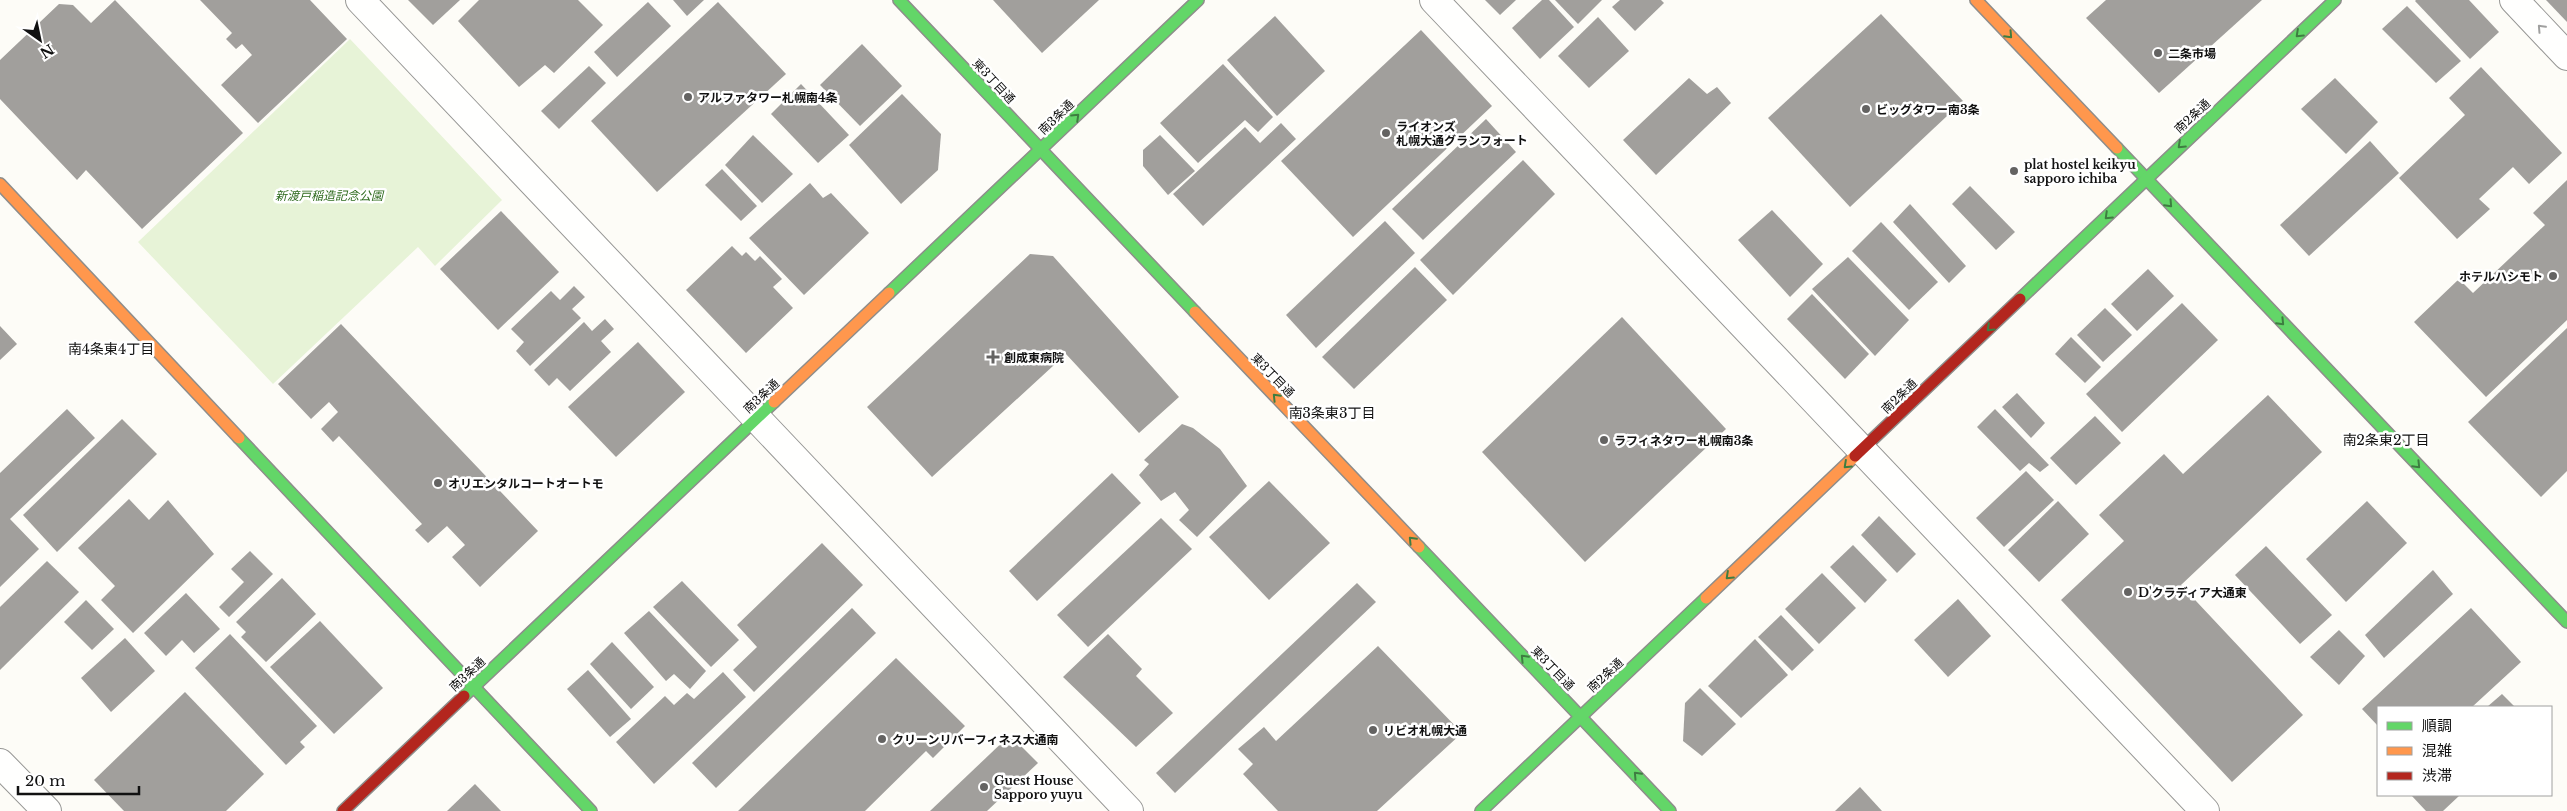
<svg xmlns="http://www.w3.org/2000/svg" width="2567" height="811" font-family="'Libre Baskerville','Noto Sans JP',serif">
  <rect width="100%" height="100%" fill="#fdfcf7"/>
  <path fill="#e7f3d7" d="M350 39 502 200 435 266 418 247 273 384 138 242Z"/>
  <g fill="#a19f9c">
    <path d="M115 0 243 133 142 229 86 170 77 180 0 99V60L59 4 73 5 91 23Z"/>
    <path d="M200 0H310L347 39 258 123 221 85 252 55 242 44 236 49 226 39 232 33Z"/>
    <path d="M408 0H460L433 25Z"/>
    <path d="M479 0H578L603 25 554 73 545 65 519 87 458 21Z"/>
    <path d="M673 0H704L687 16Z"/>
    <path d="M993 0H1099L1042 53Z"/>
    <path d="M1485 0H1516L1500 15Z"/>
    <path d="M1542 0H1549L1574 27 1540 59 1512 28Z"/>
    <path d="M1555 0H1602L1578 24Z"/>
    <path d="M1620 0H1661L1664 3 1635 31 1612 7Z"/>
    <path d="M2106 0H2262L2159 93 2086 18Z"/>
    <path d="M2416 0H2469L2499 32 2470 59 2415 1Z"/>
    <path d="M2546 0H2567V22Z"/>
    <path d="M648 2 671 26 617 77 594 52Z"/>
    <path d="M718 2 786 74 657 192 591 121Z"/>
    <path d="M2407 6 2461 61 2436 83 2382 29Z"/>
    <path d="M1881 14 1963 101 1850 207 1768 118Z"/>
    <path d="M1275 16 1325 71 1277 116 1227 60Z"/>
    <path d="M1598 17 1629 51 1589 88 1558 56Z"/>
    <path d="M1421 30 1492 106 1353 237 1281 161Z"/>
    <path d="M862 44 902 86 860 126 820 85Z"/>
    <path d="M1223 64 1273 117 1258 132 1245 120 1198 163 1160 123Z"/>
    <path d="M589 66 606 83 559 129 541 111Z"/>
    <path d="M2481 67 2562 153 2529 184 2513 167 2479 199 2490 209 2457 239 2399 178 2465 115 2449 98Z"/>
    <path d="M1689 78 1707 94 1717 87 1731 103 1656 175 1623 140Z"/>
    <path d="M2335 78 2378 122 2346 154 2301 109Z"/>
    <path d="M801 84 849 135 818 163 771 114Z"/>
    <path d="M902 94 941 134 938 170 901 204 849 145Z"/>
    <path d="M1486 119 1516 152 1423 240 1392 209Z"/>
    <path d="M1281 123 1296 139 1203 226 1173 194 1245 127 1260 143Z"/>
    <path d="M753 135 793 174 762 203 725 165Z"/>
    <path d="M1160 135 1195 171 1168 195 1143 166V150Z"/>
    <path d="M2370 141 2399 173 2309 256 2280 225Z"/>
    <path d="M1523 160 1555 194 1453 295 1420 260Z"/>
    <path d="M722 169 757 206 741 221 705 185Z"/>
    <path d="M2567 180V320L2486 397 2414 322 2459 279 2473 293 2545 225 2533 213Z"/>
    <path d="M810 183 823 198 831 193 869 233 804 295 749 238Z"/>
    <path d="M1970 186 2015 232 1996 250 1952 204Z"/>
    <path d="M1910 204 1966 266 1949 283 1893 222Z"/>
    <path d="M1772 210 1823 264 1790 297 1738 240Z"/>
    <path d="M501 211 559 272 498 330 440 269Z"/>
    <path d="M1385 221 1415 253 1316 348 1286 315Z"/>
    <path d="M1881 222 1938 282 1909 310 1852 251Z"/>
    <path d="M732 246 742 256 746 252 755 261 760 256 782 279 773 287 793 308 746 353 686 290Z"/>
    <path d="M1030 254 1053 256 1179 397 1139 433 1066 354 932 477 867 407Z"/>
    <path d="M1848 257 1909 320 1875 356 1812 289Z"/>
    <path d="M1415 267 1447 300 1354 389 1322 357Z"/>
    <path d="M2148 269 2174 296 2137 331 2111 304Z"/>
    <path d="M574 286 585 297 572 309 581 318 530 366 516 351 524 342 511 329 551 291 560 300Z"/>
    <path d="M1812 294 1869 354 1845 379 1787 319Z"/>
    <path d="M2182 303 2218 340 2122 432 2086 394Z"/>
    <path d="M2105 308 2132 335 2103 362 2077 335Z"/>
    <path d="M1622 317 1726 429 1585 562 1482 452Z"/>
    <path d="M605 319 614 329 601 341 611 352 570 391 557 378 549 386 534 370 584 322 592 331Z"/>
    <path d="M341 324 538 531 480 587 452 557 465 545 447 526 428 543 415 530 422 524 339 436 333 442 321 429 338 412 329 402 311 419 278 384Z"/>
    <path d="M0 326 17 344 0 360Z"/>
    <path d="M2567 328V471L2541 497 2468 422Z"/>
    <path d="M2071 337 2101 367 2085 383 2055 354Z"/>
    <path d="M638 342 685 392 616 457 568 407Z"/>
    <path d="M2017 393 2045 423 2031 438 2002 407Z"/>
    <path d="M2268 395 2322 452 2181 585 2303 715 2232 782 2061 600 2124 541 2099 515 2164 454 2183 474Z"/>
    <path d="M67 409 95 438 10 519 39 549 0 587V473Z"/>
    <path d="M1995 409 2049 465 2040 472 2029 463 2020 471 1977 427Z"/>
    <path d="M2095 416 2121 443 2076 485 2050 458Z"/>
    <path d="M122 419 157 454 57 552 23 515Z"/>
    <path d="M1182 424 1193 428 1220 449 1247 486 1197 537 1179 520 1189 510 1175 492 1161 501 1139 475 1149 464 1144 460Z"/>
    <path d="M2026 471 2054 500 2004 547 1976 518Z"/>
    <path d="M1112 473 1141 503 1037 601 1009 571Z"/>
    <path d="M1269 481 1330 543 1269 600 1209 537Z"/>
    <path d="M129 499 149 520 168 500 214 554 133 633 101 600 115 586 78 548Z"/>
    <path d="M2058 501 2089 534 2039 582 2008 550Z"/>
    <path d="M2367 501 2407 543 2346 602 2306 559Z"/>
    <path d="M1879 516 1916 554 1897 573 1861 535Z"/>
    <path d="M1161 518 1192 549 1088 647 1057 615Z"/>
    <path d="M822 543 863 585 754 692 733 670 757 647 737 625Z"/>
    <path d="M1853 545 1887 580 1865 603 1830 567Z"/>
    <path d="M2266 546 2332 615 2300 644 2235 575Z"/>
    <path d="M250 551 273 574 229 617 219 607 244 582 231 569Z"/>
    <path d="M47 561 79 592 0 670V607Z"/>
    <path d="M2433 570 2453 594 2384 658 2365 635Z"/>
    <path d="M1822 573 1856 608 1819 644 1785 609Z"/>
    <path d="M282 578 316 614 266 662 241 637 246 632 236 622Z"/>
    <path d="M682 581 739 640 711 667 653 607Z"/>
    <path d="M1357 583 1376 602 1175 793 1156 773Z"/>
    <path d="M186 593 220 629 194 653 182 640 166 656 144 633Z"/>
    <path d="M1958 599 1991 636 1948 677 1914 640Z"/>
    <path d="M86 600 114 629 92 650 64 622Z"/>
    <path d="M852 608 876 633 716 788 692 763Z"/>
    <path d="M2471 608 2521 662 2472 707H2378V726L2362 709Z"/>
    <path d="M649 611 706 671 690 689 674 674 666 681 624 633Z"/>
    <path d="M1781 615 1814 650 1792 671 1758 637Z"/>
    <path d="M320 621 383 688 334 734 270 667Z"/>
    <path d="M2339 630 2365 656 2339 685 2310 657Z"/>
    <path d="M230 634 317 726 300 742 305 747 286 765 195 668Z"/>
    <path d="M1108 634 1142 669 1136 676 1173 713 1136 747 1063 677Z"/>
    <path d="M125 638 155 671 111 712 81 678Z"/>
    <path d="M1755 639 1788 675 1741 718 1708 686Z"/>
    <path d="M612 642 654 687 631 709 590 664Z"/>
    <path d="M1378 646 1462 733 1377 811H1278L1243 774 1253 764 1238 749 1264 727 1276 741Z"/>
    <path d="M896 658 965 726 933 758 926 751 865 811H738Z"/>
    <path d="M588 670 631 719 610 737 567 689Z"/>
    <path d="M723 672 746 697 654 784 616 742 665 696 674 705 687 693 694 699Z"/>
    <path d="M1700 688 1736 724 1702 756 1683 741 1685 703Z"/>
    <path d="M185 692 264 774 226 811H124L94 780Z"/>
    <path d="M2502 694 2515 707H2487Z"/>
    <path d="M1010 735 1038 763 987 811H930Z"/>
    <path d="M475 784 501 811H447Z"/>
    <path d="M1860 787 1882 811H1835Z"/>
    <path d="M2411 795H2460L2443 811H2426Z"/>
  </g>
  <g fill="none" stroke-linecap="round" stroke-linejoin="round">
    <defs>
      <g id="street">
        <path d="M360 0 1129 811"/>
        <path d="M1434 0 2205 811"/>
        <path d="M2514 0 2567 56"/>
        <path d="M0 763 47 811"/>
      </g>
      <g id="fast">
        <path d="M899 0 1195 312"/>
        <path d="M2117 148 2567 622"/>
        <path d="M889 293 1198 0"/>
        <path d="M2020 299 2335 0"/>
        <path d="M239 438 591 811"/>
        <path d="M1419 547 1670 811"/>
        <path d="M464 696 774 402"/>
        <path d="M1481 811 1706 598"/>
      </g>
      <g id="slow">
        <path d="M1976 0 2117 148"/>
        <path d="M0 184 239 438"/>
        <path d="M1195 312 1419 547"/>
        <path d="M774 402 889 293"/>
        <path d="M1706 598 1855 456"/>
      </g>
      <g id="jam">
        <path d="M1855 456 2020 299"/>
        <path d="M343 811 464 696"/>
      </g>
    </defs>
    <use href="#street" stroke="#979795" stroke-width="30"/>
    <use href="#fast" stroke="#8e8d8b" stroke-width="14"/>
    <use href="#slow" stroke="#8e8d8b" stroke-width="14"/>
    <use href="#jam" stroke="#8e8d8b" stroke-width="14"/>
    <use href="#street" stroke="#fffffe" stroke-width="28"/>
    <use href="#fast" stroke="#63d668" stroke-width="11"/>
    <use href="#slow" stroke="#ff974d" stroke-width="11"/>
    <use href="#jam" stroke="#b3261e" stroke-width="11"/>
  </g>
  <defs><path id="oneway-chevron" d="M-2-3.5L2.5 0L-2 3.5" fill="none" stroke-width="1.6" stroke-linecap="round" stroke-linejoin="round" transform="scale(1.25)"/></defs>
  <use stroke="#a0a09f" href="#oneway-chevron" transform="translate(2541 28) rotate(-133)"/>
  <g stroke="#3e7d41">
    <use href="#oneway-chevron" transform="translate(2299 34) rotate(137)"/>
    <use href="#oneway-chevron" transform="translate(2009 35) rotate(47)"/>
    <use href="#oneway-chevron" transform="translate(1076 117) rotate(-44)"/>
    <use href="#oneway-chevron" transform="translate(2181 145) rotate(137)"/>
    <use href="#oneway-chevron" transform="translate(2169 204) rotate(47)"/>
    <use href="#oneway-chevron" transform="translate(2108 216) rotate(136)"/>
    <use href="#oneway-chevron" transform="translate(2281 322) rotate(46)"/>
    <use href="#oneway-chevron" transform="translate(1990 328) rotate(136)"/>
    <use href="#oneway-chevron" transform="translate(1276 397) rotate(-134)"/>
    <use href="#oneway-chevron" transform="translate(1847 465) rotate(137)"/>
    <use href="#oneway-chevron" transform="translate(2417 465) rotate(46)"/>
    <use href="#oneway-chevron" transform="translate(1412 540) rotate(-134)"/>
    <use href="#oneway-chevron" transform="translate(1729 576) rotate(137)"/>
    <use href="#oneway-chevron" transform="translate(1524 658) rotate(-134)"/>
    <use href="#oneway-chevron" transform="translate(1637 775) rotate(-133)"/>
  </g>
  <g fill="#646362" stroke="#fff" stroke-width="2">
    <circle cx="2158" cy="53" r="5"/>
    <circle cx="688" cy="97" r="5"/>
    <circle cx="1866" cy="109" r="5"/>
    <circle cx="1386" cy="133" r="5"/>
    <circle cx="2014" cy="171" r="5"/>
    <circle cx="2553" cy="276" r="5"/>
    <path d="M990.5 349.5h5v5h5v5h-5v5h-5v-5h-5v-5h5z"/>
    <circle cx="1604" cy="440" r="5"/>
    <circle cx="438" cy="483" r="5"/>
    <circle cx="2128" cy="592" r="5"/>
    <circle cx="1373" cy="730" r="5"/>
    <circle cx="882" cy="739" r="5"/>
    <circle cx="984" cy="787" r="5"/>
  </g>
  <g text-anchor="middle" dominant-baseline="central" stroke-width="5" stroke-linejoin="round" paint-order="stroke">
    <g font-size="12" font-weight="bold" fill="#111" stroke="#fff" text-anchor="start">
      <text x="2168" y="53">二条市場</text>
      <text x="698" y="97">アルファタワー札幌南4条</text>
      <text x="1876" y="109">ビッグタワー南3条</text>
      <text x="1396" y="126">ライオンズ<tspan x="1396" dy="14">札幌大通グランフォート</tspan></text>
      <text x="2024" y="164">plat hostel keikyu<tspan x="2024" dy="14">sapporo ichiba</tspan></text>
      <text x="2543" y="276" text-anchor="end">ホテルハシモト</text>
      <text x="1004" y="357">創成東病院</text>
      <text x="1614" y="440">ラフィネタワー札幌南3条</text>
      <text x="448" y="483">オリエンタルコートオートモ</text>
      <text x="2138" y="592">D'クラディア大通東</text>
      <text x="1383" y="730">リビオ札幌大通</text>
      <text x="892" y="739">クリーンリバーフィネス大通南</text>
      <text x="994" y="780">Guest House<tspan x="994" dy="14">Sapporo yuyu</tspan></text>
    </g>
    <g font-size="12" fill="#111" stroke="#fff">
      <text transform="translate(994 81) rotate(47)">東3丁目通</text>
      <text transform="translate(2192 116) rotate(-43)">南2条通</text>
      <text transform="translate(1056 117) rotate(-44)">南3条通</text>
      <text transform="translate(1273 375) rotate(46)">東3丁目通</text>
      <text transform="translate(761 396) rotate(-43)">南3条通</text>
      <text transform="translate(1899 396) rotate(-44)">南2条通</text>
      <text transform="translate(1553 668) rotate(46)">東3丁目通</text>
      <text transform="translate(467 674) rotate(-43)">南3条通</text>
      <text transform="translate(1605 675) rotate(-43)">南2条通</text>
    </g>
    <g font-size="12" font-style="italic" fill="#2f6b1f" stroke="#fff">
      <text x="329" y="195">新渡戸稲造記念公園</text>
    </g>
    <g font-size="14" fill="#111" stroke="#fff">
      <text x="111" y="349">南4条東4丁目</text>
      <text x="1332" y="413">南3条東3丁目</text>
      <text x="2386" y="440">南2条東2丁目</text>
    </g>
  </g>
  <rect x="2377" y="706" width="175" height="90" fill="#ffffff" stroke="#a0a0a0"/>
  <rect x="2387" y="722" width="25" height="8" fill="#63d668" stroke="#a0a0a0"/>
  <text x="2422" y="731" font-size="15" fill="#111111">順調</text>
  <rect x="2387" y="747" width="25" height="8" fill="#ff974d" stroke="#a0a0a0"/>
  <text x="2422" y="756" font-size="15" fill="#111111">混雑</text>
  <rect x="2387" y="772" width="25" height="8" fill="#b3261e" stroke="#a0a0a0"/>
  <text x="2422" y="781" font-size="15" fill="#111111">渋滞</text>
  <g transform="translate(40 40) rotate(147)" stroke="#ffffff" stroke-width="4" paint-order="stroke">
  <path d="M0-4L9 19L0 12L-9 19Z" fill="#111111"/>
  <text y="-8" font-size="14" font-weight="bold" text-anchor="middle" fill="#111111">N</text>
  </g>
  <path d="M18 786v8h121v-8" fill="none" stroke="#111111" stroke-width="2.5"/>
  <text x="25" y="786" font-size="15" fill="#111111" stroke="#ffffff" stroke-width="4" paint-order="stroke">20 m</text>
</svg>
